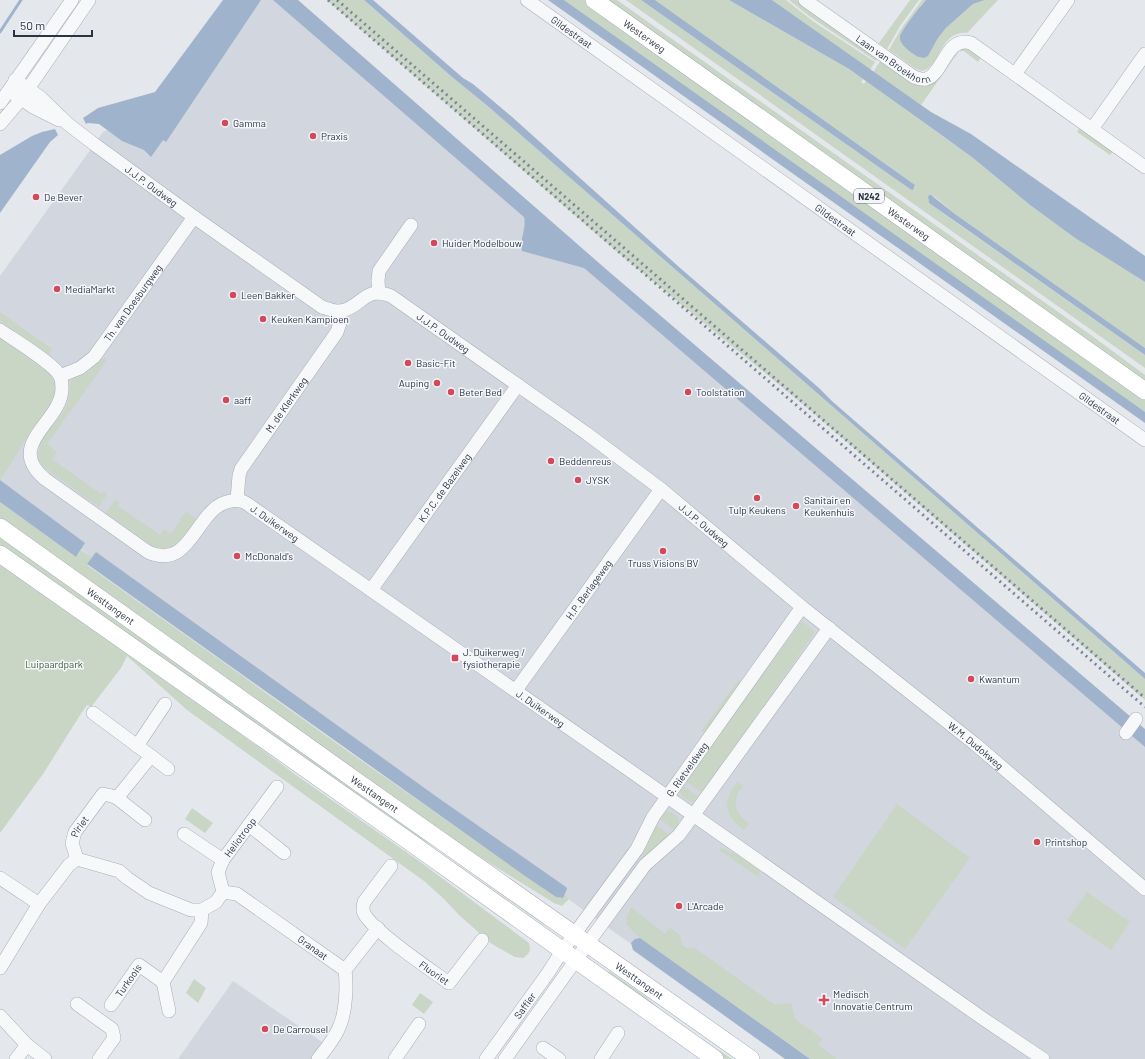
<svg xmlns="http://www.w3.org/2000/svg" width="1145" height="1059" font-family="Barlow,sans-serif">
  <rect width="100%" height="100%" fill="#e4e7ec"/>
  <g fill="#d2d6de">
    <path d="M234 0H283L1145 741V1059H791L0 491V276L103 132 153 106Z"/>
    <path d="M233 981 322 1042 312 1059H178Z"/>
  </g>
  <g fill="#c9d6c5">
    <path d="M327 0H364L452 77 490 108 1145 679V700L810 410 616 251Z"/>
    <path d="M564 0H585L1145 397V412L1110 389Z"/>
    <path d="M606 0H617L1095 338 1145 375V382Z"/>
    <path d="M626 0H641L910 189 915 187V185L655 0H729L849 69 863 79 861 82 864 84 866 81 973 158 1030 205 1075 238 1145 282V348L955 214 935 197 929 195 928 197 929 203 958 224 1145 355V368Z"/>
    <path d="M772 0H786L814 22 875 62 870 70Z"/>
    <path d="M789 0H797L878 57 876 61 809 16Z"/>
    <path d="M910 0H919L900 26 887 49 879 43Z"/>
    <path d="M922 0H926L921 5 905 47 915 55 928 56 938 38 946 28 973 4 985 0H998L967 33C940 30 940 68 922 71L916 69 889 50 901 29Z"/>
    <path d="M967 46 982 56 978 62 964 51H959L921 105 873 72 881 60 916 83 957 48Z"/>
    <path d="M1081 126 1114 150 1110 155 1077 132Z"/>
    <path d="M0 312 52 349 48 355 0 320Z"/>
    <path d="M0 338 50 374 55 384 56 390 53 401 29 434 0 481Z"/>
    <path d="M105 358 107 360 47 444 57 452 52 459 101 494 104 491 107 494 99 507 45 468C25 446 58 425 67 405 70 397 68 388 71 380 76 376 81 376 87 373 95 368 92 362 105 358Z"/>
    <path d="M115 500 120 503 118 506 160 535 164 529 171 534 186 511 196 519C184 535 178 551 155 548L106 513Z"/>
    <path d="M0 502 76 557 81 550 92 557 87 565 349 752 556 897 562 898 565 895 569 899 562 906 554 903 451 839 0 519Z"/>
    <path d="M0 534 546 921 544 925 435 847 397 826 0 545Z"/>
    <path d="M0 563 129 651 296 775 419 861 529 943 530 950 528 954 523 958 515 957 492 944 460 916 442 897 424 881 187 710 127 656 121 668 91 707 87 705 82 712 43 774 0 833Z"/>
    <path d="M802 621 815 632 703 793 685 781Z"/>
    <path d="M739 679 740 684 706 732H701Z"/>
    <path d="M737 782 743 786C731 801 734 812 749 824L744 830C724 815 722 801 737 782Z"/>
    <path d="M680 784 700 798C692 806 683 799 679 790Z"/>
    <path d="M897 804 970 858 905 949 833 897Z"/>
    <path d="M192 808 213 823 205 833 185 819Z"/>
    <path d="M668 811 676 815 679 819 678 826 675 830 658 818Z"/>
    <path d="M656 825 671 836 639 864Z"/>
    <path d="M721 848 738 855 759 870 760 872 758 877 719 850Z"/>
    <path d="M1087 892 1130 922 1111 950 1067 920Z"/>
    <path d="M631 907 665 934 670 928 680 935 682 945 686 948H695L775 1005 791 1003 795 1019 822 1038 818 1045 837 1059H811L640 938 626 924 627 916Z"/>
    <path d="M609 971 645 996 665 1014 732 1059H725L607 975Z"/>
    <path d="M194 979 206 988 198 1003 186 993Z"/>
    <path d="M420 993 433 1002 424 1014 412 1005Z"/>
  </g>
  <g fill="#9fb4cc">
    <path d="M223 0H261L166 142 163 140 151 157 144 150 122 141 99 124 88 123 86 124 83 118 98 108 155 92Z"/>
    <path d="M273 0H298L607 270 1145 729V747L584 268 522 251C519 239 527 228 524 217Z"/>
    <path d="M364 0H373L463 78 473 84 511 116 679 267 819 388 833 402 1145 673V679L490 108 452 77Z"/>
    <path d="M548 0H564L1145 412V423Z"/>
    <path d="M641 0H655L915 185 913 190 910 189Z"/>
    <path d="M729 0H772L931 112 971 134 1145 256V282L1075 238 1030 205 973 158 940 134 849 69Z"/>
    <path d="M926 0H985L973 4 946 28 938 38 928 56 924 58C921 57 917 57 915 55 910 52 898 43 900 36 902 30 921 5 926 0Z"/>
    <path d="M55 129 58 135 50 142 0 213V155L32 136 42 132Z"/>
    <path d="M929 195H931L955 214 1145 348V355L929 203 928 197Z"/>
    <path d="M0 480 85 543 76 557 0 502Z"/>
    <path d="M96 552 437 797 566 887 567 889 563 898 556 897 525 876 87 564Z"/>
    <path d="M640 938 810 1059H785L633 950 631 943 635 939Z"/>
  </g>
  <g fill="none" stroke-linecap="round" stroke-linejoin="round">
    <path stroke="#9fb4cc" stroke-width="3" d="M0 32 21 0"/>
    <defs>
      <g id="minor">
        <path id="s1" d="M527 0 1145 440"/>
        <path id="s2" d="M805 0 914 77C917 78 923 80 926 79 943 75 946 35 971 43L1145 167"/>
        <path d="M1015 74 1068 0"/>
        <path id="s3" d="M15 80 40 97 68 124 94 144 194 217 322 307C328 309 335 312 341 311 362 307 365 285 391 296L586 433 661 489 802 607 975 744 1145 889"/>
        <path d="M14 94 33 107 59 120"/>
        <path d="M0 103 72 0"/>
        <path d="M0 124 21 99 89 0"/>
        <path d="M1092 129 1145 54"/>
        <path d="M379 293 378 281 379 271 411 225"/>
        <path id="s4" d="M0 330C16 341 48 360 59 374 62 378 62 384 62 389 61 423 4 444 45 479L148 552C193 572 195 506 231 501 236 500 241 500 246 503L622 765 985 1020 1043 1059"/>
        <path id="s5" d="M60 376 80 368 94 357 194 217"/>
        <path id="s6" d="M237 500 239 476 241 469 337 332 340 323 339 311"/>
        <path id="s7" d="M371 590 518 385"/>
        <path id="s8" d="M516 690 661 489"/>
        <path d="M93 713 151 756 117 798"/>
        <path d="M1126 733 1136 719"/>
        <path d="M137 746 165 704"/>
        <path d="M151 756 168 769"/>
        <path d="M249 825 284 853"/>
        <path d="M184 834 223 860"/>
        <path d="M77 859 119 871 127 878 149 893 191 910H202L216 902 223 892"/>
        <path id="s9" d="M77 859 72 843 75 832 103 794 112 796 117 798 145 820"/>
        <path id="s10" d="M391 866 364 902C363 905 363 908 363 911 369 929 431 970 449 983L482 940"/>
        <path d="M0 878 39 904"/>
        <path id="s11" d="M223 892 237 894 345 970C347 985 346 1011 340 1025 336 1037 326 1049 318 1059"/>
        <path id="s12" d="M223 892 218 872 223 860 277 787"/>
        <path d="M0 968 39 904 69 865 77 859"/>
        <path d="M345 970 378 928"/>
        <path d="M163 982 201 923 202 910"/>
        <path d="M77 1004 112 1029 114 1038 99 1059"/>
        <path id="s13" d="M111 1005 139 965 163 982 169 1011"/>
        <path d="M0 1016 27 1045 45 1059"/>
        <path d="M543 1048 559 1059"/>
        <path d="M16 1059 27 1045"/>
        <path d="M395 1059 419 1024"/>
        <path id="s14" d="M486 1059 548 973 562 951 637 849 653 817 802 607"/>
        <path d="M505 1059 588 943 645 865 679 835 829 628"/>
        <path d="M601 1059 618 1033"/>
      </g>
      <g id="major">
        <path id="s15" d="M594 0 1145 391"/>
        <path id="s16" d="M0 527 362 785 751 1059"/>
        <path d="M0 554 410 842 715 1059"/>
      </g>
    </defs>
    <use href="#minor" stroke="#a9aeb7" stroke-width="14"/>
    <use href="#major" stroke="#a3abb8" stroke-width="18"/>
    <use href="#minor" stroke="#f7f8fa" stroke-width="13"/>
    <use href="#major" stroke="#fff" stroke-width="17"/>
    <g stroke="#7d8696" stroke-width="3" stroke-dasharray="2 4" stroke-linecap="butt">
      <path d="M328 0 1145 707"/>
      <path d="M337 0 1145 698"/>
    </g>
  </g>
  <g fill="#d1495b" stroke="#f4f6f9" stroke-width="1.5">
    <circle cx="225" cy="123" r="4"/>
    <circle cx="313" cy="136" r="4"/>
    <circle cx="36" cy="197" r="4"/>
    <circle cx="434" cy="243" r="4"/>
    <circle cx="57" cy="289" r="4"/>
    <circle cx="233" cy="295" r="4"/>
    <circle cx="263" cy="319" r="4"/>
    <circle cx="408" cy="363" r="4"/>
    <circle cx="437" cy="383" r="4"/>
    <circle cx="451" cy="392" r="4"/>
    <circle cx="688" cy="392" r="4"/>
    <circle cx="226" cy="400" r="4"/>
    <circle cx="551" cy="461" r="4"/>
    <circle cx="578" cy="480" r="4"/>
    <circle cx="757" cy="498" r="4"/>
    <circle cx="796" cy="506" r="4"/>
    <circle cx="663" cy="551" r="4"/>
    <circle cx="237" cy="556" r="4"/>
    <rect x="451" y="654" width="8" height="8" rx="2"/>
    <circle cx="971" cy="679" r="4"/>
    <circle cx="1037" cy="842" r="4"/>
    <circle cx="679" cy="906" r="4"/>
    <path d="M822 994h4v4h4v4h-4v4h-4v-4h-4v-4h4z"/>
    <circle cx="265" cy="1029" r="4"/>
  </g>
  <g text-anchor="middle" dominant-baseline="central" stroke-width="3" stroke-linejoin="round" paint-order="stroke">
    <rect fill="#f4f6f9" stroke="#676e7b" stroke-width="1" x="854" y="189" width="30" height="14" rx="3"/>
    <g font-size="9" font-weight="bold" fill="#2b3445">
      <text x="869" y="196">N242</text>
    </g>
    <g font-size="10" fill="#2b3445" stroke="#f4f6f9">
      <text stroke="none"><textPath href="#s1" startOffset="55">Gildestraat</textPath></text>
      <text stroke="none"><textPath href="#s15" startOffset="62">Westerweg</textPath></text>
      <text stroke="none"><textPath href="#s2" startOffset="107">Laan van Broekhorn</textPath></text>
      <text stroke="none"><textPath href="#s3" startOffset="173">J.J.P. Oudweg</textPath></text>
      <text stroke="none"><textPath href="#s1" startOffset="379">Gildestraat</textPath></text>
      <text stroke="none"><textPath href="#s15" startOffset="386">Westerweg</textPath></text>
      <text stroke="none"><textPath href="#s5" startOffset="106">Th. van Doesburgweg</textPath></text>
      <text stroke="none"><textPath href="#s3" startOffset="521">J.J.P. Oudweg</textPath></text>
      <text stroke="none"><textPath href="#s6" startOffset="110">M. de Klerkweg</textPath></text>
      <text stroke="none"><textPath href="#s1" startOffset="703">Gildestraat</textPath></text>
      <text stroke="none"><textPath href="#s7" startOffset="126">K.P.C. de Bazelweg</textPath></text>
      <text stroke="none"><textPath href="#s4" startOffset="476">J. Duikerweg</textPath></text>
      <text stroke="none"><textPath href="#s3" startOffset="845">J.J.P. Oudweg</textPath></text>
      <text stroke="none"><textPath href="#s8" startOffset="124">H.P. Berlageweg</textPath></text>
      <text stroke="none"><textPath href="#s16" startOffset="136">Westtangent</textPath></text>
      <text stroke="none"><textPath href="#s4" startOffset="800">J. Duikerweg</textPath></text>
      <text stroke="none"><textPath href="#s3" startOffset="1195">W.M. Dudokweg</textPath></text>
      <text stroke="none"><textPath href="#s14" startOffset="353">G. Rietveldweg</textPath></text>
      <text stroke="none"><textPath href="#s16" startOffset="460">Westtangent</textPath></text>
      <text stroke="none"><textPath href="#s9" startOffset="35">Piriet</textPath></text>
      <text stroke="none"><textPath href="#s12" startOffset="62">Heliotroop</textPath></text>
      <text stroke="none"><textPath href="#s11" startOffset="107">Granaat</textPath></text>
      <text stroke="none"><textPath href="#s10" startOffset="149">Fluoriet</textPath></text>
      <text stroke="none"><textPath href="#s16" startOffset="784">Westtangent</textPath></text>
      <text stroke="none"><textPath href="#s13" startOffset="30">Turkoois</textPath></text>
      <text stroke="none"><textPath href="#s14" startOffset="66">Saffier</textPath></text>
    </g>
    <g font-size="10" fill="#2b3445" stroke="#f4f6f9" text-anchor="start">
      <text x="233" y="123">Gamma</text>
      <text x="321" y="136">Praxis</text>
      <text x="44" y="197">De Bever</text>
      <text x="442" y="243">Huider Modelbouw</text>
      <text x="65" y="289">MediaMarkt</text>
      <text x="241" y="295">Leen Bakker</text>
      <text x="271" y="319">Keuken Kampioen</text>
      <text x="416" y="363">Basic-Fit</text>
      <text x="429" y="383" text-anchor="end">Auping</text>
      <text x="459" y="392">Beter Bed</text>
      <text x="696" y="392">Toolstation</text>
      <text x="234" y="400">aaff</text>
      <text x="559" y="461">Beddenreus</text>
      <text x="586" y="480">JYSK</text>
      <text x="804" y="500">Sanitair en<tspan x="804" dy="12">Keukenhuis</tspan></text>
      <text x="757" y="510" text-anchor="middle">Tulp Keukens</text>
      <text x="245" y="556">McDonald's</text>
      <text x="663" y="563" text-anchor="middle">Truss Visions BV</text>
      <text x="463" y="652">J. Duikerweg /<tspan x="463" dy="12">fysiotherapie</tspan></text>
      <text x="979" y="679">Kwantum</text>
      <text x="1045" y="842">Printshop</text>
      <text x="687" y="906">L'Arcade</text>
      <text x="833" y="994">Medisch<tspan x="833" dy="12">Innovatie Centrum</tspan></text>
      <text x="273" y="1029">De Carrousel</text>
    </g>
    <g font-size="10" fill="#3f6138" stroke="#f4f6f9">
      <text x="54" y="664">Luipaardpark</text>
    </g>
  </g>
  <path d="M14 30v6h78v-6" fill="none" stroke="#2b3445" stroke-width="2"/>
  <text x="20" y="30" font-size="12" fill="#2b3445" stroke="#f4f6f9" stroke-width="3" paint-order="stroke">50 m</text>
</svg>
